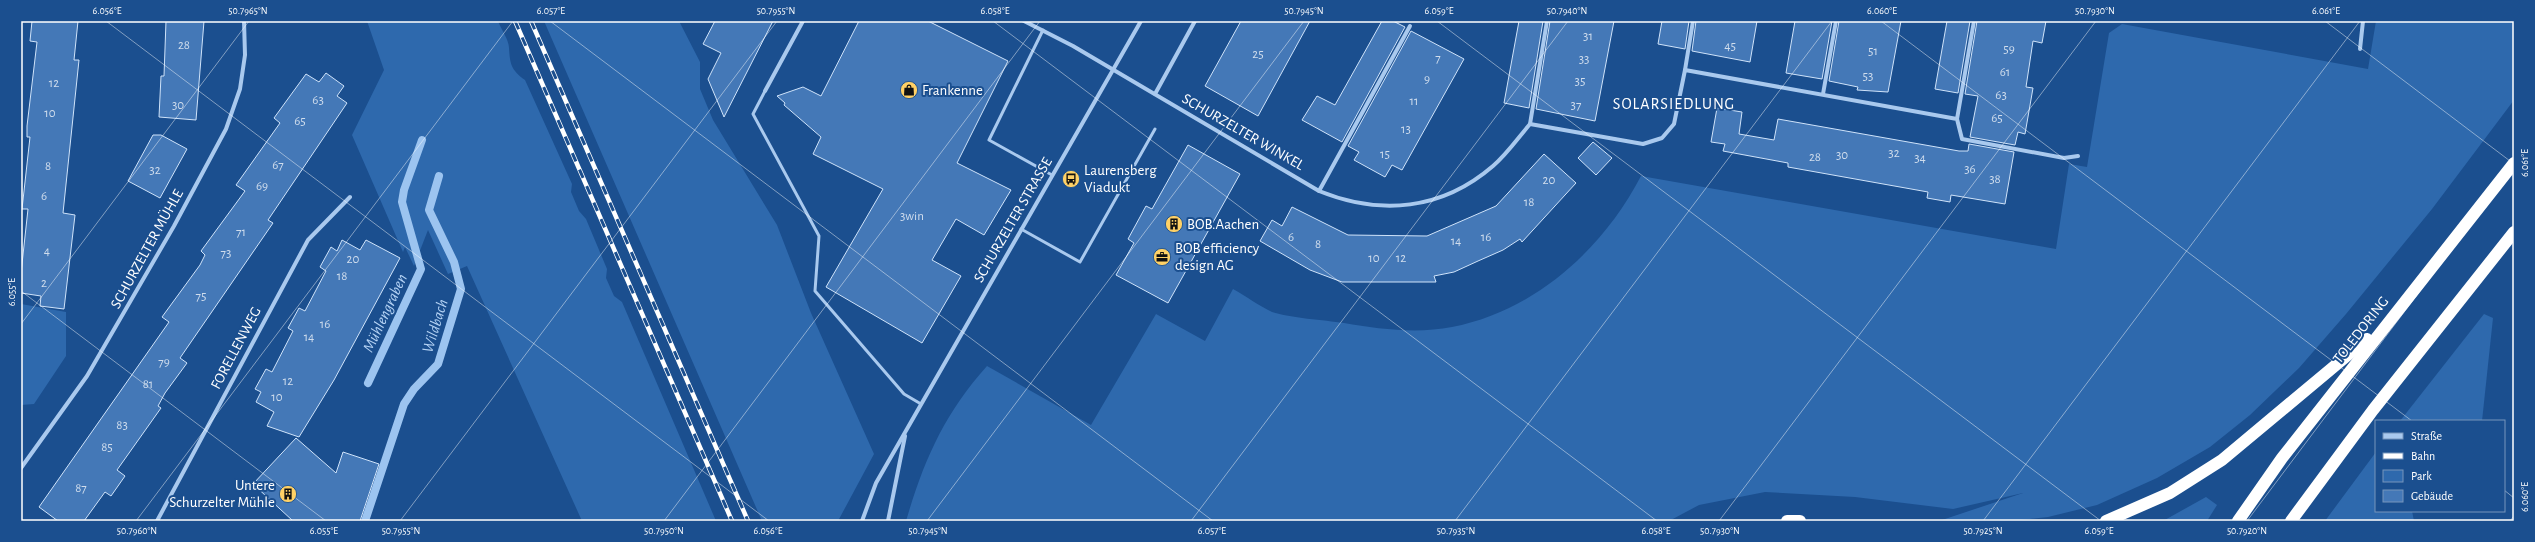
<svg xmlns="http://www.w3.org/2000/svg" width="2535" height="542" font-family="'Alegreya Sans',sans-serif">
  <rect width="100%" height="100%" fill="#1b4f8f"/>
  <g fill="#2e69ad">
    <path d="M367 21H498C501 29 509 40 509 48 510 64 511 70 525 80L572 184 571 192 579 211 586 219 607 269 606 278 614 296 622 302 716 521H582L467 266 448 274 428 230 414 266 405 247 403 252 352 135 384 70Z"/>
    <path d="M544 21H679L700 62V89L713 120 777 225 811 313 874 454 838 521H762Z"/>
    <path d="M2376 21H2514V100L2432 209 2346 314 2299 368 2250 415 2210 447 2157 478 2097 505 2048 517 2012 521 1942 520 2023 493 1953 509 1855 497 1765 492 1699 505 1669 521H906C924 460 944 414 987 366L1091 425 1156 314 1205 341 1233 289C1246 296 1259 306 1272 312 1290 318 1324 320 1344 323 1378 329 1417 334 1452 327 1535 311 1603 249 1641 176L2056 249 2069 164 2087 167 2109 33 2122 24 2368 69Z"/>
    <path d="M21 304 66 312V356L34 404 21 405Z"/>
    <path d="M2484 314 2493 318 2482 421H2400Z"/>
    <path d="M2376 452V511H2412L2414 521H2325Z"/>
    <path d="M2206 497 2217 505 2207 521H2163Z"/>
  </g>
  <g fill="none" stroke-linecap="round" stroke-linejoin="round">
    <g stroke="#9cc4f0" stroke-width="8">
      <path d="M368 383 421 269 402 202 404 190 422 140"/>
      <path d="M365 521 404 404 414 389 438 364 461 289 454 262 429 210 439 176"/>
    </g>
  </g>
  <g fill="#4478b7" stroke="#cfe3fa">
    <path d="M32 21H78L74 60H79L63 213 75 215 64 309 40 306 41 296 21 293V273L28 209H22L30 137H27V126L37 42 30 41Z"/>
    <path d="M166 21H204L196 120 159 117 161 76H164Z"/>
    <path d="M715 21H773L724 117 708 79 721 53 703 44Z"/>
    <path d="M859 21H928L1008 61 957 163 1011 190 984 235 956 219 932 260 961 276 922 343 826 287 883 189 813 154 821 137 784 105 785 103 777 96 803 87 821 96Z"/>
    <path d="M1241 21H1310L1258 116 1205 86Z"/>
    <path d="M1382 21H1393L1405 27 1342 142 1302 120 1317 96 1335 105Z"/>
    <path d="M1519 21H1543L1529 108 1504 103Z"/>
    <path d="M1550 21H1614L1595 121 1536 109Z"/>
    <path d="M1662 21H1689L1685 49 1658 44Z"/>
    <path d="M1696 21H1757L1750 62 1692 51Z"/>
    <path d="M1795 21H1832L1822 79 1786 73Z"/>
    <path d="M1839 21H1901L1888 92 1857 90 1858 87 1829 81Z"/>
    <path d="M1947 21H1970L1958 93 1935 89Z"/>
    <path d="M1977 21H2046L2042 43 2033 41 2026 87 2033 88 2025 134 2018 132 2015 145 1970 137 1978 96 1965 94Z"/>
    <path d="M1411 31 1464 59 1402 170 1392 165 1385 177 1354 160 1359 152 1348 146Z"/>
    <path d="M326 73 344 86 337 96 347 103 268 220 273 223 180 358 187 363 165 393 158 406 161 408 117 470 125 476 111 496 105 492 84 521H58L39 507 169 322 162 317 200 265 205 255 201 251 245 191 236 185 280 123 274 118 306 74 319 82Z"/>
    <path d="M1717 108 1742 112 1739 134 1774 140 1778 119 1959 151H1968L1969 144 2014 152 2005 204 1951 195 1950 202 1927 198 1928 192 1788 167V163L1723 151 1725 144 1711 142Z"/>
    <path d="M153 135H161L187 149 160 198 128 181Z"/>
    <path d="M1593 142 1612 158 1596 175 1578 158Z"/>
    <path d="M1188 145 1240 174 1168 303 1116 275 1134 243 1128 239 1146 206 1152 209Z"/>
    <path d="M1544 154 1576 183 1522 242 1520 239 1503 250 1478 261 1454 272 1434 276 1436 282H1342L1310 270 1260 241 1272 220 1282 226 1292 207 1348 235 1427 236 1496 206Z"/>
    <path d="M342 240 360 250 366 240 400 258 334 380 299 437 267 426 274 412 256 402 261 392 255 389 266 369 272 372 293 331 288 328 299 308 305 311 326 271 320 267 331 247 337 251Z"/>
    <path d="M296 438 336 473 343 452 379 464 360 521H293L253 484Z"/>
  </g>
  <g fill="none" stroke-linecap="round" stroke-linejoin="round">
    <g stroke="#a9c9ee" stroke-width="3">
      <path d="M1043 30 989 140 1052 175"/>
      <path d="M765 91 753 114 819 236 815 291 904 394 921 404"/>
      <path d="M1021 229 1080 262 1155 129"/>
    </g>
    <g stroke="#a9c9ee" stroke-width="4">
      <path d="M1024 21 1073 46 1319 191C1381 216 1442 210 1493 166 1507 154 1518 138 1530 124L1643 144 1662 138 1674 124 1685 70 1957 119 1962 139 2064 158 2078 156"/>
      <path d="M2360 49 2363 21"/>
      <path d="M1685 70 1693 21"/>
      <path d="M765 91 803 21"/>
      <path d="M1155 94 1195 21"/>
      <path d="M1823 94 1836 21"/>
      <path d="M1957 119 1974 21"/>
      <path d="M1530 124 1547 21"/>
      <path d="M1319 191 1410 26"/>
      <path d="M21 468 87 376 174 226 226 129 240 89 245 55 244 21"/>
      <path d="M157 521 308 240 350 197"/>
      <path d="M862 521 876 483 1141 21"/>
      <path d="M888 521 905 436"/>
    </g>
    <g stroke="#fff" stroke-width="12">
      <path d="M1787 521H1800"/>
      <path d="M2106 521 2170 493 2222 460 2367 339"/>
      <path d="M2238 521 2282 458 2514 163"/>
      <path d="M2291 521 2373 410 2514 232"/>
    </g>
    <defs>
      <g id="rail">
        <path d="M515 21 732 521"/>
        <path d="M531 21 748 521"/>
      </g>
    </defs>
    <use href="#rail" stroke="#fff" stroke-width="4.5"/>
    <use href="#rail" stroke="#1b4f8f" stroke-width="3" stroke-dasharray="9" stroke-linecap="butt"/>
  </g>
  <path fill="none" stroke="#fff" stroke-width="1" stroke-opacity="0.45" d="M106 21 769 521M550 21 1213 521M993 21 1657 521M1437 21 2101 521M1881 21 2412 421M2325 21 2514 164M21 291 326 521M21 324 249 21M2504 490 2514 498M136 521 513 21M400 521 777 21M664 521 1040 21M927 521 1304 21M1191 521 1568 21M1455 521 1832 21M1719 521 2096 21M1983 521 2360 21M2247 521 2514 166M2510 521 2514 516"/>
  <defs>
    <symbol id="shop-disc" viewBox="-11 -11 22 22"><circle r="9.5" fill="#ffd166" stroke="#1b4f8f"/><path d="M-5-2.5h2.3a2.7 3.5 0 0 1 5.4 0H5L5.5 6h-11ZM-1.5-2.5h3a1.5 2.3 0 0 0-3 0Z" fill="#111"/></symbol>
    <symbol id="bus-disc" viewBox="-11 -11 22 22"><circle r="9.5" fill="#ffd166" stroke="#1b4f8f"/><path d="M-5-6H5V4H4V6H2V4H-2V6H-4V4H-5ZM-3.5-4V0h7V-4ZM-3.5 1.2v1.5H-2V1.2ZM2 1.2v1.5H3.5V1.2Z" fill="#111"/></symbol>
    <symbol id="building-disc" viewBox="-11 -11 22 22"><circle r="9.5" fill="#ffd166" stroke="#1b4f8f"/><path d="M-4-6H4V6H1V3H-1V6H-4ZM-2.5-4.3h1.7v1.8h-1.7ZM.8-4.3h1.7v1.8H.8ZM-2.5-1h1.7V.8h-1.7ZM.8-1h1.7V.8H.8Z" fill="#111"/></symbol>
    <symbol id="office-disc" viewBox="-11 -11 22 22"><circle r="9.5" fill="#ffd166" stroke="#1b4f8f"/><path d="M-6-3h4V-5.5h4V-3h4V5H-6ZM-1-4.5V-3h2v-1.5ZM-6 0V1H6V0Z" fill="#111"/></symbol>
  </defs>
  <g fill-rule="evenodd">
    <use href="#shop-disc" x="899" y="80" width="20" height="20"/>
    <use href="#bus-disc" x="1061" y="169" width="20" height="20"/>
    <use href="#building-disc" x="1164" y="214" width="20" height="20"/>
    <use href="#office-disc" x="1152" y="247" width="20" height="20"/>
    <use href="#building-disc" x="278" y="484" width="20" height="20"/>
  </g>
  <g text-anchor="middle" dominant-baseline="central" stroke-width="4" stroke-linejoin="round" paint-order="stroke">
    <g font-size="13" fill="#d0dded">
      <text x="1588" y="36">31</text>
      <text x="184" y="45">28</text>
      <text x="1730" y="46">45</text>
      <text x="2009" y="49">59</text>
      <text x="1873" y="51">51</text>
      <text x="1258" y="54">25</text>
      <text x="1438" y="58">7</text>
      <text x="1584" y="59">33</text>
      <text x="2005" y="72">61</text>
      <text x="1868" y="76">53</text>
      <text x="1427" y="79">9</text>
      <text x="1580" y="81">35</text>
      <text x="54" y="83">12</text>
      <text x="2001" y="95">63</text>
      <text x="318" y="100">63</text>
      <text x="1414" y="101">11</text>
      <text x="178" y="105">30</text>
      <text x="1576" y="105">37</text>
      <text x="50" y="113">10</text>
      <text x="1997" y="118">65</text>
      <text x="300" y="121">65</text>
      <text x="1406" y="129">13</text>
      <text x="1894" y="153">32</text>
      <text x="1385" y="154">15</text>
      <text x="1842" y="155">30</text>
      <text x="1815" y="157">28</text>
      <text x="1920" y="158">34</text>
      <text x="278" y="165">67</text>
      <text x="48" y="166">8</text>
      <text x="1970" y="169">36</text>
      <text x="155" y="170">32</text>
      <text x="1995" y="179">38</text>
      <text x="1549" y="180">20</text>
      <text x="262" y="186">69</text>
      <text x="44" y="196">6</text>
      <text x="1529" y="202">18</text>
      <text x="912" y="216">3win</text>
      <text x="241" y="232">71</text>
      <text x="1291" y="237">6</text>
      <text x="1486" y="237">16</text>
      <text x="1456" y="241">14</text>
      <text x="1318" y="244">8</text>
      <text x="47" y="251">4</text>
      <text x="226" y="253">73</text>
      <text x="1374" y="258">10</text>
      <text x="1401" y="258">12</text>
      <text x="353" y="259">20</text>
      <text x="342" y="276">18</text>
      <text x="44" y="283">2</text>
      <text x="201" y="296">75</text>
      <text x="325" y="324">16</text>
      <text x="309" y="337">14</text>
      <text x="164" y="362">79</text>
      <text x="288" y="381">12</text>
      <text x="148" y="384">81</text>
      <text x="277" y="397">10</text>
      <text x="122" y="425">83</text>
      <text x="107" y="447">85</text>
      <text x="81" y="488">87</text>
    </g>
    <g font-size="15" fill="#fff" stroke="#1b4f8f" text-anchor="start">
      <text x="922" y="90">Frankenne</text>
      <text x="1084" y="170">Laurensberg<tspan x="1084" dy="17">Viadukt</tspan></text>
      <text x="1187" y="224">BOB.Aachen</text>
      <text x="1175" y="248">BOB efficiency<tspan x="1175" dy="17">design AG</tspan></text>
      <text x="275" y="485" text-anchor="end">Untere<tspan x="275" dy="17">Schurzelter Mühle</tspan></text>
    </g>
    <g font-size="15" fill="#fff" stroke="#1b4f8f">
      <text transform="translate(1243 132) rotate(30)">SCHURZELTER WINKEL</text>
      <text transform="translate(1013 220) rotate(-60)">SCHURZELTER STRASSE</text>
      <text transform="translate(147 249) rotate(-61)">SCHURZELTER MÜHLE</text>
      <text transform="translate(2361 330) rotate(-52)">TOLEDORING</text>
      <text transform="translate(236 348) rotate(-62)">FORELLENWEG</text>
    </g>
    <g font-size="16" letter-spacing="1" fill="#fff" stroke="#1b4f8f">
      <text x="1674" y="104">SOLARSIEDLUNG</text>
    </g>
    <g font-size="16" font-style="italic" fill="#b5d3f5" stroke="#1b4f8f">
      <text transform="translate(385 313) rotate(-65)">Mühlengraben</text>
      <text transform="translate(435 326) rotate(-73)">Wildbach</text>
    </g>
  </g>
  <rect width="2535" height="542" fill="none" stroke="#1b4f8f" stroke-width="44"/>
  <rect x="2375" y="420" width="130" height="92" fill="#1b4f8f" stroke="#7695bc"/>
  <rect x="2383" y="433" width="20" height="6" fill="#a9c9ee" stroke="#7695bc"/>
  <text x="2411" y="440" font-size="12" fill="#ffffff">Straße</text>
  <rect x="2383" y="453" width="20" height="6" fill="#ffffff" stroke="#7695bc"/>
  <text x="2411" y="460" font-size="12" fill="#ffffff">Bahn</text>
  <rect x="2383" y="470" width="20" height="12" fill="#2e69ad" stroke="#7695bc"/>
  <text x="2411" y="480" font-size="12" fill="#ffffff">Park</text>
  <rect x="2383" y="490" width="20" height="12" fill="#4478b7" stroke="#7695bc"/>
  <text x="2411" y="500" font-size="12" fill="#ffffff">Gebäude</text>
  <rect x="22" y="22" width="2491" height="498" fill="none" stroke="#fff" stroke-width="1.5"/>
  <g font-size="10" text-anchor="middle" fill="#fff">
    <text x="107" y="14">6.056°E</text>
    <text x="248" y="14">50.7965°N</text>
    <text x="551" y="14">6.057°E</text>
    <text x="776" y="14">50.7955°N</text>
    <text x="995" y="14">6.058°E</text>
    <text x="1304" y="14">50.7945°N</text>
    <text x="1439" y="14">6.059°E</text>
    <text x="1567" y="14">50.7940°N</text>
    <text x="1882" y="14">6.060°E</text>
    <text x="2095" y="14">50.7930°N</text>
    <text x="2326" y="14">6.061°E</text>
    <text transform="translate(2524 163) rotate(-90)" y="4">6.061°E</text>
    <text transform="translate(11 292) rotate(-90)" y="4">6.055°E</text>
    <text transform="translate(2524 497) rotate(-90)" y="4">6.060°E</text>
    <text x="137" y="534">50.7960°N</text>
    <text x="324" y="534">6.055°E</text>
    <text x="401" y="534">50.7955°N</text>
    <text x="664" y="534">50.7950°N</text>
    <text x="768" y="534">6.056°E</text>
    <text x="928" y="534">50.7945°N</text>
    <text x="1212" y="534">6.057°E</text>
    <text x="1456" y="534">50.7935°N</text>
    <text x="1656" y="534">6.058°E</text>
    <text x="1720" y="534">50.7930°N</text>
    <text x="1983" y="534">50.7925°N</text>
    <text x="2099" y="534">6.059°E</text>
    <text x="2247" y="534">50.7920°N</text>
  </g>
</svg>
